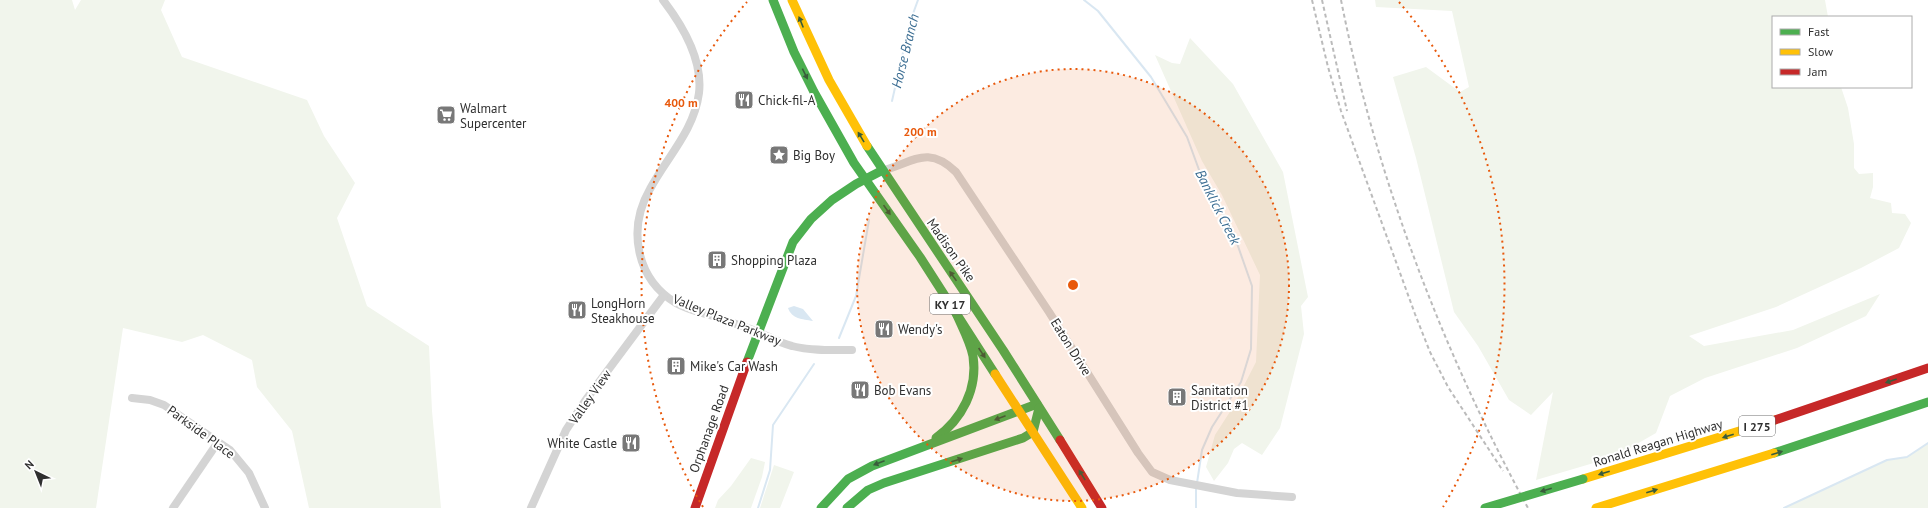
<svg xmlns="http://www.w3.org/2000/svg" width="1928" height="508" font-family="'PT Sans',sans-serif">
  <rect width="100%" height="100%" fill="#fff"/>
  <g fill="#f1f5ec">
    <path d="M0 0H72L75 10 81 0H165L161 10 182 57 307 100 324 136 355 183 337 218 367 306 429 346 432 411 441 508H309L292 431 257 387 252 360 203 335 182 342 123 328 96 508H0Z"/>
    <path d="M1375 0H1825L1828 17H1773V87H1841L1848 108 1854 144V168L1859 174 1873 173V187L1870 198 1891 203 1892 213 1905 214 1911 223 1899 248 1861 268 1776 307 1689 336 1704 346 1793 330 1880 294 1866 316 1797 348 1705 378 1670 396 1656 433 1614 457 1536 480 1553 392 1531 415 1509 400 1478 346 1454 312 1416 158 1393 77 1426 67 1460 92 1469 87 1452 11 1376 7Z"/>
    <path d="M1190 38 1233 84 1283 172 1308 297 1301 306 1304 334 1280 428 1262 455 1242 443 1234 449 1228 463 1214 481 1206 467 1215 435 1233 407 1256 362 1260 275 1222 195 1202 161 1155 55 1172 63 1180 64Z"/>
    <path d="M1928 443V508H1784L1887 460 1907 457Z"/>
    <path d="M751 458 765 462 762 477 751 508H715L718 500 731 486Z"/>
    <path d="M774 465 794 472 780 508H760Z"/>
  </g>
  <path fill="#d9e7f2" d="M794 306 803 309 813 321C802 319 792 319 788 308Z"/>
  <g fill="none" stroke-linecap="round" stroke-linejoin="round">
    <g stroke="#d9e7f2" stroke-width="2">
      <path d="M1084 0 1098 11 1151 77 1187 137 1202 178 1233 232 1252 286 1251 349 1241 382 1212 427 1202 450 1197 483"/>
      <path d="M892 101 910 22 918 0"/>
      <path d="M839 338 856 296 869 220"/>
      <path d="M758 508 770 470 773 425 814 364"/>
      <path d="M1196 508V487"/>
      <path d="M1784 508 1887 460 1907 457 1928 443"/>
    </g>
    <g stroke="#d4d4d4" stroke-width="8">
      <path d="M663 0C683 26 703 59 699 93 694 131 667 157 650 189 627 229 636 279 676 303 688 310 703 313 716 317 729 322 743 326 756 331 768 336 779 343 792 346 811 351 833 350 852 350"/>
      <path d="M881 171C913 163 927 144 956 172L1049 312 1138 453 1152 472 1170 480 1237 493 1292 497"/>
      <path d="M132 398 150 400 164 405 230 450 249 473 265 508"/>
      <path d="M173 508 218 442"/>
      <path d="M531 508 566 430 585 401 664 295"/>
    </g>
    <g stroke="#4caf50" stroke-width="9">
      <path d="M773 0 794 52 814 92 854 163 920 257 995 374"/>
      <path d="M867 146 1003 350 1060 440"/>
      <path d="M747 362 793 242 811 219 832 200 856 184 881 171"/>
      <path d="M936 438C962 419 978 389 973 356 970 341 962 327 956 313"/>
      <path d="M1774 453 1928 402"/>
      <path d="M821 508 848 479 872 466 1037 404"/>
      <path d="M847 508 868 490 884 483 1023 438 1033 432 1039 408"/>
    </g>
    <g stroke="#ffc107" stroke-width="9">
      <path d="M792 0 829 80 867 146"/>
      <path d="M995 374 1082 508"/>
      <path d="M1583 479 1775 420"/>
      <path d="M1596 508 1774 453"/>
    </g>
    <g stroke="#c62828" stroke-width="9">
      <path d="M1775 420 1928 368"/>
      <path d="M1060 440 1102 508"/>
      <path d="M695 508 747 362"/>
    </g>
    <g stroke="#bbb" stroke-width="2" stroke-dasharray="4 3" stroke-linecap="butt">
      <path d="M1312 0 1328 67 1341 111 1415 314 1430 352 1448 387 1503 471"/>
      <path d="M1322 0 1347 111"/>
      <path d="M1341 0C1376 177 1442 350 1528 508"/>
    </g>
    <path stroke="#4caf50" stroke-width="9" d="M1485 508 1583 479"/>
  </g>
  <defs><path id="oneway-solid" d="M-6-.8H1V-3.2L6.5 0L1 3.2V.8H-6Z"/></defs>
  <g fill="#395c3b">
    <use href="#oneway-solid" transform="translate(801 22) rotate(-112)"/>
    <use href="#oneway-solid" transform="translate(805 74) rotate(64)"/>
    <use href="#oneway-solid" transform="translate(861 137) rotate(-121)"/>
    <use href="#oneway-solid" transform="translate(887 210) rotate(55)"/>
    <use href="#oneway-solid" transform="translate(953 276) rotate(-125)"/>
    <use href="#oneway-solid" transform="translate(982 353) rotate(56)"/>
    <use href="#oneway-solid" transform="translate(1891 381) rotate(161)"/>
    <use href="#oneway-solid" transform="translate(1000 418) rotate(159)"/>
    <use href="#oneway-solid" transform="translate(1728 436) rotate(163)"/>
    <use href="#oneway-solid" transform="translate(1777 453) rotate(-18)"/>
    <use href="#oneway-solid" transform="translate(957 460) rotate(-18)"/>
    <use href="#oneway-solid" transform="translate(879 463) rotate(159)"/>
    <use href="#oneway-solid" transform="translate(1604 473) rotate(163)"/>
    <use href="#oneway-solid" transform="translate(1082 475) rotate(-122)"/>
    <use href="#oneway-solid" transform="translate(1546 490) rotate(164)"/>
    <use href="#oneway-solid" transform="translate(1652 491) rotate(-17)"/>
  </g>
  <circle cx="1073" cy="285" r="216" fill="#e8590c" fill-opacity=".12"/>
  <g fill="none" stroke="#e8590c" stroke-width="2" stroke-dasharray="2 4">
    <circle cx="1073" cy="285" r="216"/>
    <path d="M703 507A432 432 0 0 1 747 2M1399 2A432 432 0 0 1 1443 507"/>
  </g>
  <defs>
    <symbol id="restaurant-square" viewBox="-11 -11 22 22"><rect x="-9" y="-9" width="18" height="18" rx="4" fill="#787878" stroke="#fff"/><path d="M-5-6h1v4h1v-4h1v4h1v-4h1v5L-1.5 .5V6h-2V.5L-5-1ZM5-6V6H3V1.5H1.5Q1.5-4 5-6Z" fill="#fff"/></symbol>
    <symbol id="supermarket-square" viewBox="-11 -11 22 22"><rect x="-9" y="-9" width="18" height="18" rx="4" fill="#787878" stroke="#fff"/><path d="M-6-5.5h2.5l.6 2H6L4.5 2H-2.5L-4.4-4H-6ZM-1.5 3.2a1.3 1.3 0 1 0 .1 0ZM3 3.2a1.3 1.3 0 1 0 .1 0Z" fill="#fff"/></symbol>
    <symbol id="sight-square" viewBox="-11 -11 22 22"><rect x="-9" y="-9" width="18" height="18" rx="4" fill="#787878" stroke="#fff"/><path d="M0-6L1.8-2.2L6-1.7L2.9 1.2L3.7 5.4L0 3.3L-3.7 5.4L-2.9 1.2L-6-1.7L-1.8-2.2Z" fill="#fff"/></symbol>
    <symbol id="building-square" viewBox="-11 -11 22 22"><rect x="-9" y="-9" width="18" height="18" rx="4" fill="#787878" stroke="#fff"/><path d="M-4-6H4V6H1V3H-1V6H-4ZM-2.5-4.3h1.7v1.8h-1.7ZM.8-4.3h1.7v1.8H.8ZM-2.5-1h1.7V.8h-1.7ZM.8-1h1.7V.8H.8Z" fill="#fff"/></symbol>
  </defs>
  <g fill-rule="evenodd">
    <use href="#restaurant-square" x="733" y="89" width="22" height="22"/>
    <use href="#supermarket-square" x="435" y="104" width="22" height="22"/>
    <use href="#sight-square" x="768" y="144" width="22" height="22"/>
    <use href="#building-square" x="706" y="249" width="22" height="22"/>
    <use href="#restaurant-square" x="566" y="299" width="22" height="22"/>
    <use href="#restaurant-square" x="873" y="318" width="22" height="22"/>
    <use href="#building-square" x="665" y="355" width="22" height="22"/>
    <use href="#restaurant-square" x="849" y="379" width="22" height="22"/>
    <use href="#building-square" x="1166" y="386" width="22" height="22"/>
    <use href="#restaurant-square" x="620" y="432" width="22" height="22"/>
  </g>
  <g text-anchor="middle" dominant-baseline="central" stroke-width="4" stroke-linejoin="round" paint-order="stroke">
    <g fill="#fff" stroke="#6d6d6d" stroke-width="1">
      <rect x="930" y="294" width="40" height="20" rx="3"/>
      <rect x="1739" y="416" width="36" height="20" rx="3"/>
    </g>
    <g font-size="12" font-weight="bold" fill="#2f2f2f">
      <text x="950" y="304">KY 17</text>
      <text x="1757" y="426">I 275</text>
    </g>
    <g font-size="13" fill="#2f2f2f" stroke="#fff" text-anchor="start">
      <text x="758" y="100">Chick-fil-A</text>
      <text x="460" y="108">Walmart<tspan x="460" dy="15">Supercenter</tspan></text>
      <text x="793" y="155">Big Boy</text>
      <text x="731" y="260">Shopping Plaza</text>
      <text x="591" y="303">LongHorn<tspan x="591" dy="15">Steakhouse</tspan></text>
      <text x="898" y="329">Wendy's</text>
      <text x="690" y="366">Mike's Car Wash</text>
      <text x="874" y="390">Bob Evans</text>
      <text x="1191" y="390">Sanitation<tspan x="1191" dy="15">District #1</tspan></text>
      <text x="617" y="443" text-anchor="end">White Castle</text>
    </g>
    <g font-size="13" fill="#2f2f2f" stroke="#fff">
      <text transform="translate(951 250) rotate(55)">Madison Pike</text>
      <text transform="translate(727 320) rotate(22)">Valley Plaza Parkway</text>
      <text transform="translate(1071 347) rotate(58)">Eaton Drive</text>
      <text transform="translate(590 397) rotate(-55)">Valley View</text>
      <text transform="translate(709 429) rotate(-70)">Orphanage Road</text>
      <text transform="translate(201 432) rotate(36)">Parkside Place</text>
      <text transform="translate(1658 443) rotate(-17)">Ronald Reagan Highway</text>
    </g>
    <g font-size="14" font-style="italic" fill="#3c6e93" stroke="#fff">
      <text transform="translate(905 51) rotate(-76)">Horse Branch</text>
      <text transform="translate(1218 207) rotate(63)">Banklick Creek</text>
    </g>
  </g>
  <circle cx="1073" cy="285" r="6" fill="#e8590c" stroke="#fff" stroke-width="2"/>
  <g font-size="12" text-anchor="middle" font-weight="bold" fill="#e8590c" stroke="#fff" stroke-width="4" stroke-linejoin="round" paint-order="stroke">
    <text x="681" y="107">400 m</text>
    <text x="920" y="136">200 m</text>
  </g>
  <rect x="1772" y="16" width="140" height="72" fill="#ffffff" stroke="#acacac"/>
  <rect x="1780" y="29" width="20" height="6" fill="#4caf50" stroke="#acacac"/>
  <text x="1808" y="36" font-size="12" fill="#2f2f2f">Fast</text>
  <rect x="1780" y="49" width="20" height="6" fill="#ffc107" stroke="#acacac"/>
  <text x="1808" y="56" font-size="12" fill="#2f2f2f">Slow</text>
  <rect x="1780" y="69" width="20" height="6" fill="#c62828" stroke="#acacac"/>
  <text x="1808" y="76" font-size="12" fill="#2f2f2f">Jam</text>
  <g transform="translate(36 472) rotate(317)" stroke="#ffffff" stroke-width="3" paint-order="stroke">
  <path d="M0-3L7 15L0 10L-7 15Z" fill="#2f2f2f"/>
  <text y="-6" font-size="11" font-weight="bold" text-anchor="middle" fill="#2f2f2f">N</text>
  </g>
</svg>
